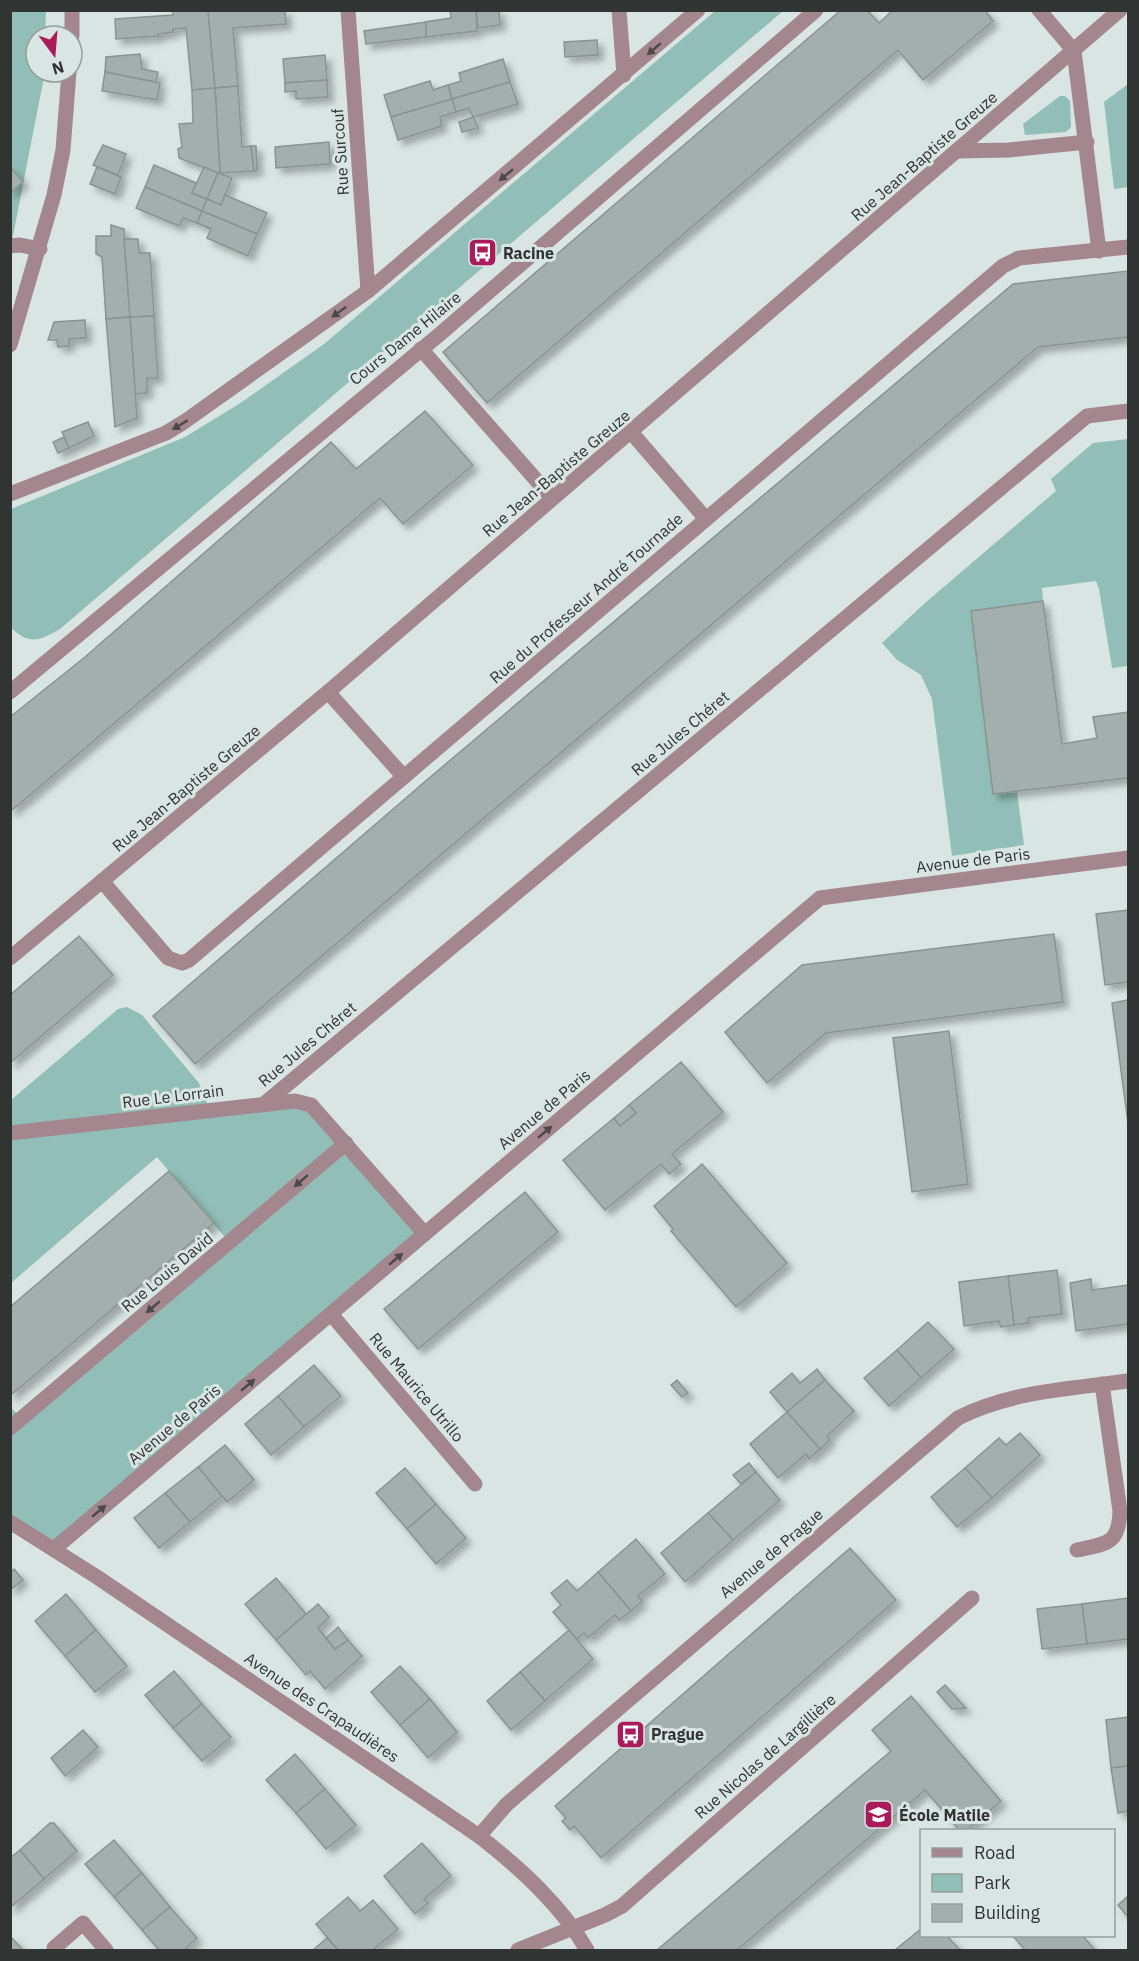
<svg xmlns="http://www.w3.org/2000/svg" width="1139" height="1961" font-family="'IBM Plex Sans',sans-serif">
  <defs>
    <filter id="shadow"><feDropShadow dx="5.5" dy="5.5" stdDeviation="3" flood-color="#0004"/></filter>
  </defs>
  <rect width="100%" height="100%" fill="#d9e5e2"/>
  <g fill="#91bfb7">
    <path d="M11 11H46L45 36H36V72H43V82L11 246Z"/>
    <path d="M715 11H783L60 629C39 641 30 645 11 628V509L185 437 242 402 324 344Z"/>
    <path d="M1128 84V187L1114 189 1104 102Z"/>
    <path d="M1060 96H1065L1070 101 1071 127 1066 132 1025 135 1023 124Z"/>
    <path d="M1128 439V666L1112 668 1099 589 1096 581 1042 588 1043 601 971 611 993 794 1017 792 1024 845 952 856 932 699 921 675 897 660 882 643 925 603 1056 491 1051 479 1093 443Z"/>
    <path d="M127 1007 142 1015 199 1083 210 1110 311 1105 425 1234 54 1549 11 1522 10 1407 22 1418 229 1242 157 1157 11 1283V1100L118 1009Z"/>
  </g>
  <g fill="#a3afac" stroke="#899491" stroke-width="1.5" filter="url(#shadow)">
    <path d="M172 10H208L215 88 192 90 186 28 173 29V32L158 34 159 36 116 39 115 19 173 15Z"/>
    <path d="M208 10H285L286 24 233 28 238 86 215 88Z"/>
    <path d="M450 10H476L477 31 426 37 425 22 451 18Z"/>
    <path d="M476 10H499L500 25 478 28Z"/>
    <path d="M841 10H867L879 23 893 10H985L993 21 923 80 898 50 487 403 443 352Z"/>
    <path d="M426 22V37L366 44 364 31Z"/>
    <path d="M597 40 598 55 565 57 564 42Z"/>
    <path d="M140 54 142 69 158 72 156 82 105 72 106 57Z"/>
    <path d="M325 55 327 80 285 83 283 59Z"/>
    <path d="M503 59 510 82 452 99 448 85 461 81 459 73Z"/>
    <path d="M105 72 160 83 157 100 102 91Z"/>
    <path d="M327 80 328 97 296 99V91L285 92V83Z"/>
    <path d="M430 81 433 90 448 85 452 99 391 117 384 95Z"/>
    <path d="M510 82 518 104 474 117 478 128 462 132 459 122 473 117 469 108 456 112 452 99Z"/>
    <path d="M238 86 242 147 251 146 254 171 220 173 215 88Z"/>
    <path d="M215 88 220 173H218L179 158 178 149 182 147 179 124 193 123 192 90Z"/>
    <path d="M452 99 456 112 440 117 442 126 398 140 391 117Z"/>
    <path d="M329 142 330 164 276 168 275 147Z"/>
    <path d="M103 145 126 154 118 175 93 165Z"/>
    <path d="M251 146H256L257 170 254 171Z"/>
    <path d="M154 165 196 183 192 193 207 199 202 211 145 187Z"/>
    <path d="M10 166 23 182 10 193Z"/>
    <path d="M97 167 121 177 115 194 90 184Z"/>
    <path d="M204 167 218 173 207 199 192 193Z"/>
    <path d="M218 173 232 178 221 205 207 199Z"/>
    <path d="M145 187 202 211 197 223 183 218 179 226 136 208Z"/>
    <path d="M225 195 267 213 257 234 202 211 207 199 221 205Z"/>
    <path d="M202 211 257 234 248 256 207 238 211 229 197 223Z"/>
    <path d="M111 225 124 229 130 317 106 319 102 257 96 254V236H111Z"/>
    <path d="M124 239H138L139 253H150L154 316 130 317Z"/>
    <path d="M1128 271V337L1038 347 195 1064 153 1016 428 779 1013 284Z"/>
    <path d="M154 316 158 378H147V393L135 394 130 317Z"/>
    <path d="M130 317 137 418 115 427 106 319Z"/>
    <path d="M85 320 86 338 69 339V346L58 347 57 340H48L54 322Z"/>
    <path d="M425 411 473 465 403 524 380 498 10 812V717L85 657 331 442 356 469Z"/>
    <path d="M88 422 94 436 69 448 62 432Z"/>
    <path d="M64 437 69 448 58 453 53 442Z"/>
    <path d="M1043 601 1062 744 1097 738 1093 717 1128 712V778L993 794 971 611Z"/>
    <path d="M1128 910V982L1105 985 1096 914Z"/>
    <path d="M1054 934 1063 1002 826 1033 767 1083 725 1032 802 965Z"/>
    <path d="M79 936 113 975 10 1063V995Z"/>
    <path d="M1128 1000V1123L1112 1003Z"/>
    <path d="M949 1031 968 1184 912 1192 893 1038Z"/>
    <path d="M681 1062 723 1112 672 1154 681 1164 669 1174 661 1164 605 1210 563 1160 614 1118 620 1126 636 1113 629 1105Z"/>
    <path d="M629 1105 636 1113 620 1126 614 1118Z"/>
    <path d="M702 1164 787 1263 736 1307 671 1231 673 1229 654 1206Z"/>
    <path d="M169 1171 214 1223 10 1396V1307Z"/>
    <path d="M525 1192 558 1232 418 1349 384 1309Z"/>
    <path d="M1057 1270 1062 1314 1028 1318V1323L1014 1325 1008 1276Z"/>
    <path d="M1008 1276 1014 1325 1001 1327 999 1321 964 1326 959 1282Z"/>
    <path d="M1091 1279 1092 1290 1128 1285V1324L1076 1331 1070 1283Z"/>
    <path d="M928 1322 954 1349 921 1378 897 1350Z"/>
    <path d="M897 1350 921 1378 889 1406 864 1378Z"/>
    <path d="M314 1365 341 1396 304 1427 278 1396Z"/>
    <path d="M817 1369 825 1380 787 1412 770 1392 792 1373 800 1383Z"/>
    <path d="M677 1380 688 1393 682 1397 671 1385Z"/>
    <path d="M825 1380 854 1411 827 1436 830 1440 820 1449 787 1412Z"/>
    <path d="M278 1396 304 1427 271 1455 245 1424Z"/>
    <path d="M787 1412 820 1449 809 1459 806 1454 778 1478 750 1444Z"/>
    <path d="M1020 1433 1040 1455 992 1498 965 1468 999 1438 1006 1445Z"/>
    <path d="M225 1445 254 1480 227 1502 198 1467Z"/>
    <path d="M749 1463 756 1472 741 1484 733 1475Z"/>
    <path d="M198 1467 222 1496 190 1522 165 1493Z"/>
    <path d="M405 1468 436 1504 407 1529 376 1493Z"/>
    <path d="M965 1468 992 1498 957 1527 931 1497Z"/>
    <path d="M756 1472 780 1500 733 1540 708 1513Z"/>
    <path d="M165 1493 190 1522 159 1548 134 1518Z"/>
    <path d="M436 1504 466 1538 436 1564 407 1529Z"/>
    <path d="M708 1513 733 1540 685 1582 661 1553Z"/>
    <path d="M636 1539 665 1574 638 1596 642 1601 631 1611 598 1572Z"/>
    <path d="M850 1548 896 1600 601 1858 574 1826 570 1830 562 1821 566 1818 555 1806Z"/>
    <path d="M14 1569 23 1580 10 1590V1572Z"/>
    <path d="M598 1572 631 1611 619 1620 615 1615 588 1638 584 1633 577 1639 553 1612 561 1605 551 1593 567 1580 577 1591Z"/>
    <path d="M276 1578 306 1614 276 1640 245 1604Z"/>
    <path d="M66 1594 96 1630 65 1656 35 1621Z"/>
    <path d="M1128 1598V1639L1087 1644 1082 1604Z"/>
    <path d="M318 1604 329 1617 318 1628 335 1649 348 1640 362 1656 325 1689 310 1671 306 1675 276 1640Z"/>
    <path d="M1082 1604 1087 1644 1042 1649 1037 1609Z"/>
    <path d="M338 1627 348 1640 335 1649 326 1638Z"/>
    <path d="M96 1630 127 1666 95 1692 65 1656Z"/>
    <path d="M569 1630 593 1659 545 1701 520 1672Z"/>
    <path d="M400 1666 430 1699 400 1725 371 1692Z"/>
    <path d="M174 1671 202 1704 173 1728 145 1695Z"/>
    <path d="M520 1672 545 1701 511 1730 487 1701Z"/>
    <path d="M945 1685 966 1708 952 1709 937 1692Z"/>
    <path d="M911 1696 1001 1801 967 1830H959L925 1790 737 1950H657L891 1751 872 1730Z"/>
    <path d="M430 1699 457 1732 428 1758 400 1725Z"/>
    <path d="M202 1704 231 1737 202 1761 173 1728Z"/>
    <path d="M1128 1717V1766L1111 1768 1106 1720Z"/>
    <path d="M83 1730 98 1747 65 1776 51 1758Z"/>
    <path d="M295 1754 325 1789 296 1813 266 1780Z"/>
    <path d="M1128 1766V1811L1118 1813 1111 1768Z"/>
    <path d="M325 1789 356 1825 326 1849 296 1813Z"/>
    <path d="M50 1823H54L77 1851 44 1879 20 1850Z"/>
    <path d="M114 1840 142 1873 114 1897 85 1864Z"/>
    <path d="M422 1843 451 1876 424 1899 428 1903 415 1914 384 1876Z"/>
    <path d="M20 1850 44 1879 10 1908V1858Z"/>
    <path d="M142 1873 170 1907 142 1930 114 1897Z"/>
    <path d="M1128 1896V1917L1118 1905Z"/>
    <path d="M348 1897 360 1911 373 1900 398 1929 373 1950H338L316 1924Z"/>
    <path d="M170 1907 197 1938 184 1950H159L142 1930Z"/>
    <path d="M922 1928V1936H947L960 1950H895Z"/>
    <path d="M10 1936 23 1950H10Z"/>
    <path d="M1013 1936H1083L1095 1950H1025Z"/>
    <path d="M327 1938 338 1950H313Z"/>
  </g>
  <g fill="none" stroke-linecap="round" stroke-linejoin="round">
    <g stroke="#a3868e" stroke-width="15">
      <path d="M348 10 368 291"/>
      <path d="M619 10 624 75"/>
      <path d="M1039 10 1074 51 1099 251"/>
      <path d="M72 36V10"/>
      <path d="M957 151 1009 150 1087 142"/>
      <path d="M10 246 20 245 40 249"/>
      <path d="M10 345 54 195 63 150 69 72"/>
      <path d="M421 349 552 498"/>
      <path d="M631 432 706 519"/>
      <path d="M10 494 166 433 184 422 368 291 698 10"/>
      <path d="M10 692 440 334 816 10"/>
      <path d="M328 692 404 777"/>
      <path d="M102 881 168 958 182 963 189 960 1003 266 1019 258 1128 247"/>
      <path d="M10 958 328 692 1120 10"/>
      <path d="M264 1104 1087 416 1128 411"/>
      <path d="M10 1133 295 1101 311 1105 425 1234"/>
      <path d="M331 1314 475 1484"/>
      <path d="M10 1428 346 1143"/>
      <path d="M10 1522 97 1577 479 1836C520 1868 561 1905 587 1950"/>
      <path d="M54 1549 820 898 1128 858"/>
      <path d="M1077 1550C1107 1544 1119 1544 1120 1511L1102 1384"/>
      <path d="M479 1836 507 1804 958 1418C1011 1391 1070 1389 1128 1381"/>
      <path d="M54 1948 83 1923 106 1950"/>
      <path d="M518 1950 605 1915 622 1906 972 1598"/>
    </g>
  </g>
  <defs><path id="oneway-solid" d="M-6-.8H1V-3.2L6.5 0L1 3.2V.8H-6Z" transform="scale(1.5)"/></defs>
  <g fill="#4d484a">
    <use href="#oneway-solid" transform="translate(654 49) rotate(139)"/>
    <use href="#oneway-solid" transform="translate(506 175) rotate(140)"/>
    <use href="#oneway-solid" transform="translate(339 312) rotate(144)"/>
    <use href="#oneway-solid" transform="translate(180 425) rotate(149)"/>
    <use href="#oneway-solid" transform="translate(545 1132) rotate(-40)"/>
    <use href="#oneway-solid" transform="translate(301 1181) rotate(139)"/>
    <use href="#oneway-solid" transform="translate(396 1259) rotate(-40)"/>
    <use href="#oneway-solid" transform="translate(153 1307) rotate(140)"/>
    <use href="#oneway-solid" transform="translate(248 1385) rotate(-40)"/>
    <use href="#oneway-solid" transform="translate(99 1511) rotate(-40)"/>
  </g>
  <defs>
    <symbol id="bus-square" viewBox="-11 -11 22 22"><rect x="-9" y="-9" width="18" height="18" rx="4" fill="#a91b5b" stroke="#d9e5e2"/><path d="M-5-6H5V4H4V6H2V4H-2V6H-4V4H-5ZM-3.5-4V0h7V-4ZM-3.5 1.2v1.5H-2V1.2ZM2 1.2v1.5H3.5V1.2Z" fill="#fff"/></symbol>
    <symbol id="school-square" viewBox="-11 -11 22 22"><rect x="-9" y="-9" width="18" height="18" rx="4" fill="#a91b5b" stroke="#d9e5e2"/><path d="M0-5L7-2L0 1L-7-2ZM-4 1L0 2.5L4 1V4Q0 6-4 4Z" fill="#fff"/></symbol>
  </defs>
  <g fill-rule="evenodd">
    <use href="#bus-square" x="466" y="236" width="33" height="33"/>
    <use href="#bus-square" x="614" y="1718" width="33" height="33"/>
    <use href="#school-square" x="862" y="1798" width="33" height="33"/>
  </g>
  <g text-anchor="middle" dominant-baseline="central" stroke-width="6" stroke-linejoin="round" paint-order="stroke">
    <g font-size="16" fill="#303433" stroke="#d9e5e2">
      <text transform="translate(340 152) rotate(-94)">Rue Surcouf</text>
      <text transform="translate(924 156) rotate(-41)">Rue Jean-Baptiste Greuze</text>
      <text transform="translate(405 338) rotate(-39)">Cours Dame Hilaire</text>
      <text transform="translate(556 473) rotate(-40)">Rue Jean-Baptiste Greuze</text>
      <text transform="translate(586 598) rotate(-41)">Rue du Professeur André Tournade</text>
      <text transform="translate(680 733) rotate(-40)">Rue Jules Chéret</text>
      <text transform="translate(186 788) rotate(-40)">Rue Jean-Baptiste Greuze</text>
      <text transform="translate(973 860) rotate(-7)">Avenue de Paris</text>
      <text transform="translate(307 1044) rotate(-40)">Rue Jules Chéret</text>
      <text transform="translate(173 1096) rotate(-7)">Rue Le Lorrain</text>
      <text transform="translate(544 1109) rotate(-40)">Avenue de Paris</text>
      <text transform="translate(167 1272) rotate(-40)">Rue Louis David</text>
      <text transform="translate(417 1387) rotate(50)">Rue Maurice Utrillo</text>
      <text transform="translate(174 1424) rotate(-40)">Avenue de Paris</text>
      <text transform="translate(771 1553) rotate(-40)">Avenue de Prague</text>
      <text transform="translate(322 1707) rotate(34)">Avenue des Crapaudières</text>
      <text transform="translate(765 1756) rotate(-41)">Rue Nicolas de Largillière</text>
    </g>
    <g font-size="16" font-weight="bold" fill="#303433" stroke="#d9e5e2" text-anchor="start">
      <text x="503" y="253">Racine</text>
      <text x="651" y="1734">Prague</text>
      <text x="899" y="1815">École Matile</text>
    </g>
  </g>
  <rect width="1139" height="1961" fill="none" stroke="#303433" stroke-width="24"/>
  <rect x="920" y="1829" width="195" height="108" fill="#d9e5e2" stroke="#959e9c" stroke-width="1.5"/>
  <rect x="932" y="1848" width="30" height="9" fill="#a3868e" stroke="#959e9c" stroke-width="1.5"/>
  <text x="974" y="1859" font-size="18" fill="#303433">Road</text>
  <rect x="932" y="1874" width="30" height="18" fill="#91bfb7" stroke="#959e9c" stroke-width="1.5"/>
  <text x="974" y="1889" font-size="18" fill="#303433">Park</text>
  <rect x="932" y="1904" width="30" height="18" fill="#a3afac" stroke="#959e9c" stroke-width="1.5"/>
  <text x="974" y="1919" font-size="18" fill="#303433">Building</text>
  <g transform="translate(54 54) rotate(164)"><circle r="28" fill="#d9e5e2" stroke="#959e9c" stroke-width="1.5"/>
  <path d="M0-4.5L10 22L0 15L-10 22Z" fill="#a91b5b"/>
  <text y="-9" font-size="16" font-weight="bold" text-anchor="middle" fill="#303433">N</text>
  </g>
</svg>
